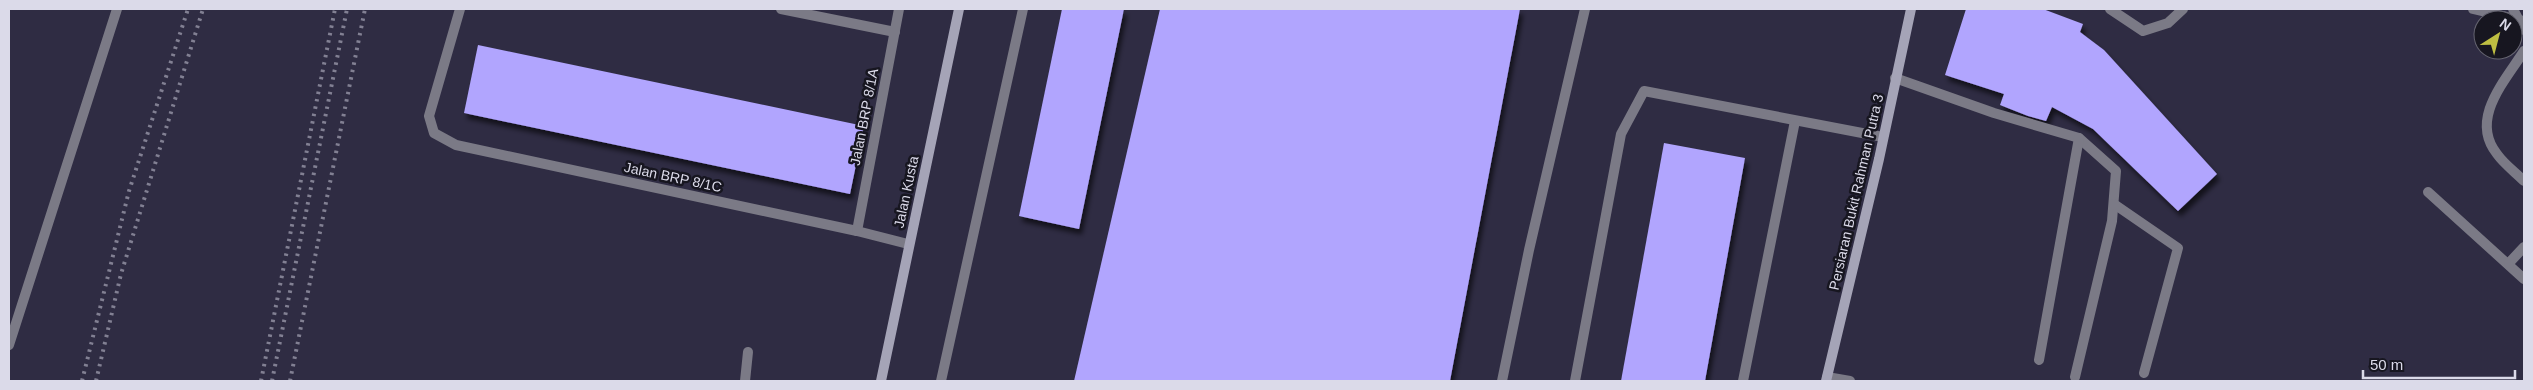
<svg xmlns="http://www.w3.org/2000/svg" width="2533" height="390" font-family="Helvetica,sans-serif">
  <defs>
    <filter id="shadow"><feDropShadow dx="3" dy="5.5" stdDeviation="2.5" flood-color="#0009"/></filter>
  </defs>
  <rect width="100%" height="100%" fill="#2f2c43"/>
  <g fill="#b1a5fe" filter="url(#shadow)">
    <path d="M1062 9H1124L1079 229 1019 216Z"/>
    <path d="M1160 9H1520L1450 381H1074Z"/>
    <path d="M1966 9H2043L2083 24 2080 32 2104 50 2217 174 2178 211 2093 129 2052 107 2046 121 2028 116 2000 105 2004 94 1945 75Z"/>
    <path d="M478 45 864 126 850 194 464 113Z"/>
    <path d="M1664 143 1745 158 1705 381H1621Z"/>
  </g>
  <g fill="none" stroke-linecap="round" stroke-linejoin="round">
    <g stroke="#7b7a86" stroke-width="10">
      <path d="M2110 9 2143 31 2168 23 2183 9"/>
      <path d="M2473 9 2524 21"/>
      <path d="M2513 9 2524 30"/>
      <path d="M2524 51C2505 81 2469 119 2497 154 2504 164 2515 172 2524 181"/>
      <path d="M1895 78 1994 113 2079 138 2116 171 2112 221 2075 377"/>
      <path d="M2428 192 2524 279"/>
      <path d="M2114 204 2178 248 2144 373"/>
      <path d="M2509 263 2524 247"/>
      <path d="M9 345 117 9"/>
      <path d="M2039 360 2079 138"/>
      <path d="M745 381 748 352"/>
      <path d="M941 381 1023 9"/>
      <path d="M1502 381 1529 250 1585 9"/>
      <path d="M1575 381 1621 134 1644 91 1883 137"/>
      <path d="M1743 381 1795 121"/>
    </g>
    <g stroke="#7b7a86" stroke-width="10">
      <path d="M460 9 429 116 434 133 456 145 857 231 908 244"/>
      <path d="M781 9 895 32"/>
      <path d="M857 231 899 9"/>
      <path d="M1827 377 1850 381"/>
    </g>
    <g stroke="#a5a4b7" stroke-width="10">
      <path d="M881 381 959 9"/>
      <path d="M1826 381 1879 159 1911 9"/>
    </g>
    <g stroke="#828093" stroke-width="4" stroke-dasharray="2.5 5" stroke-linecap="butt">
      <path d="M82 381 129 191 188 9"/>
      <path d="M96 381 121 274 203 9"/>
      <path d="M261 381 335 9"/>
      <path d="M272 381 347 9"/>
      <path d="M290 381 365 9"/>
    </g>
  </g>
  <g text-anchor="middle" dominant-baseline="central" stroke-width="5" stroke-linejoin="round" paint-order="stroke">
    <g font-size="14" fill="#dbdae9" stroke="#171620">
      <text transform="translate(864 117) rotate(-79)">Jalan BRP 8/1A</text>
      <text transform="translate(673 177) rotate(12)">Jalan BRP 8/1C</text>
      <text transform="translate(906 192) rotate(-78)">Jalan Kusta</text>
      <text transform="translate(1856 192) rotate(-77)">Persiaran Bukit Rahman Putra 3</text>
    </g>
  </g>
  <rect width="2533" height="390" fill="none" stroke="#dbdae9" stroke-width="20"/>
  <g transform="translate(2498 35) rotate(36)"><circle r="24" fill="#171620" stroke="#656470"/>
  <path d="M0-4L9 19L0 12L-9 19Z" fill="#bebe42"/>
  <text y="-8" font-size="14" font-weight="bold" text-anchor="middle" fill="#dbdae9">N</text>
  </g>
  <path d="M2363 370v8h152v-8" fill="none" stroke="#dbdae9" stroke-width="2.5"/>
  <text x="2370" y="370" font-size="15" fill="#dbdae9" stroke="#171620" stroke-width="4" paint-order="stroke">50 m</text>
</svg>
